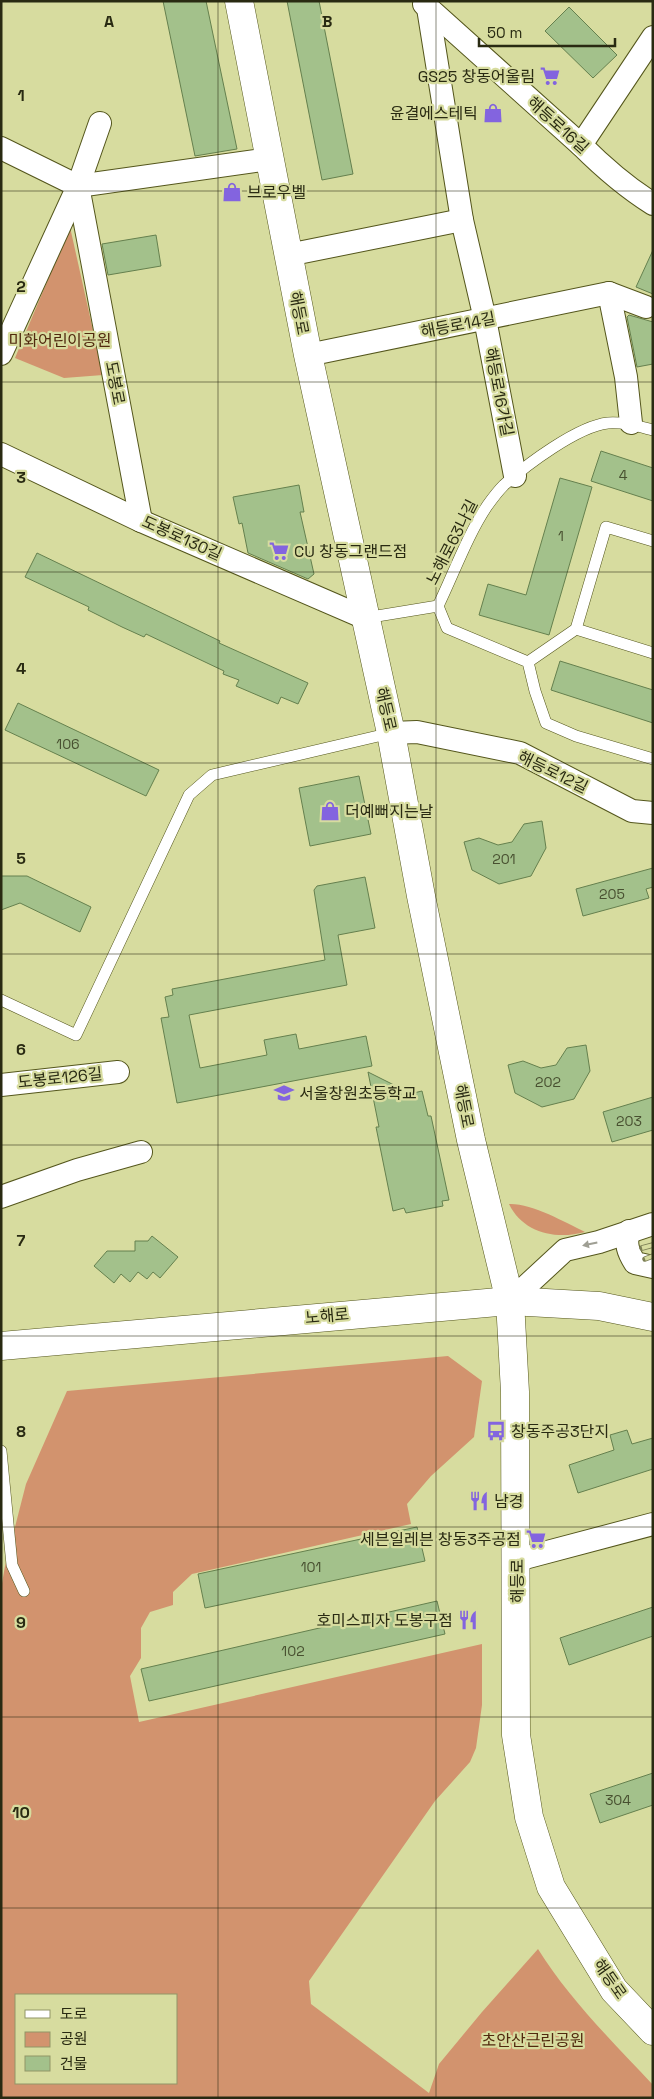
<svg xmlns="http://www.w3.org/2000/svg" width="654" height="2099" font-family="'Space Grotesk','Noto Sans KR',sans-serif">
  <rect width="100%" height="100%" fill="#d7dc9f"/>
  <g fill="#d2936e" fill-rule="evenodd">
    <path d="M70 227 103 375 64 378 15 358Z"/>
    <path d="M509 1204C531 1203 565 1222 585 1232 556 1240 523 1233 509 1204Z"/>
    <path d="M448 1356 482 1381 474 1437 431 1476 407 1504 411 1524 192 1574 173 1592V1605L150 1612 141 1628V1658L130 1676 139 1722 482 1644V1705L476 1748 470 1762 435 1801 309 1981 311 2004 429 2093 439 2064 482 2012 538 1949C569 1999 613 2042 653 2085V2098H1V1589L5 1566 26 1484 67 1391ZM16 1995H176V2083H16Z"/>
  </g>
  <g fill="#a3c18b" stroke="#65804e">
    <path d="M163 1H206L237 149 195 156Z"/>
    <path d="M287 1H319L353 174 322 180Z"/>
    <path d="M569 7 617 55 593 78 545 31Z"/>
    <path d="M156 235 161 266 108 275 102 244Z"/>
    <path d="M653 250V294L636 287Z"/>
    <path d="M629 315 653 322V364L637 367 627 317Z"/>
    <path d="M601 451 653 468V501L591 481Z"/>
    <path d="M560 478 592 487 549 635 479 615 488 584 526 595Z"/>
    <path d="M299 485 304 512H300L314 574 308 579 248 553 242 523 239 524 233 497Z"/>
    <path d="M37 553 220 641 219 643 308 683 298 704 281 697 278 704 236 686 239 680 223 674 224 671 146 634 144 637 122 627 88 610 89 607 25 577Z"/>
    <path d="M560 661 653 690V723L551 690Z"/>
    <path d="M18 703 159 770 146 796 5 730Z"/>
    <path d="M359 776 371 834 310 846 299 788Z"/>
    <path d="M542 821 546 848 531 876 499 884 472 870 464 842 479 838 498 845 512 842 524 824Z"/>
    <path d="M653 868V887L646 889 649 898 583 916 576 889Z"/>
    <path d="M1 876H27L91 907 80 932 20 903 1 910Z"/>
    <path d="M365 877 375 928 338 935 347 985 189 1015 200 1068 267 1055 264 1040 296 1034 299 1049 366 1036 372 1066 177 1103 161 1018 169 1017 165 997 173 995 172 989 325 960 314 890 317 886Z"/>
    <path d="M586 1045 590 1071 574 1099 542 1107 515 1093 508 1065 523 1061 541 1068 556 1065 567 1048Z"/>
    <path d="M368 1072 400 1088 401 1096 422 1091 428 1116H431L449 1200 442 1201 443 1206 406 1213 404 1208 393 1211 376 1127H379Z"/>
    <path d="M653 1097V1130L612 1142 603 1112Z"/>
    <path d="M152 1236 178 1257 160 1278 153 1272 147 1279 138 1272 130 1282 121 1274 114 1283 94 1266 107 1251H135V1241H148Z"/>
    <path d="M627 1430 632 1444 653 1438V1469L578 1493 569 1465 614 1450 610 1435Z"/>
    <path d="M417 1527 425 1561 205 1608 198 1574Z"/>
    <path d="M437 1601 445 1634 149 1701 141 1669Z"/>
    <path d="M653 1607V1636L569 1665 560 1638Z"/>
    <path d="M653 1773V1805L600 1823 590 1794Z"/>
  </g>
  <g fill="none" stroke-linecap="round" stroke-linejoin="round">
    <defs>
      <g id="lane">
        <path d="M653 430C637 426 624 422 608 423 578 426 526 465 504 485 498 491 492 499 487 506 467 536 454 573 438 606L447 628 528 662 535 691 546 723 576 736 653 759"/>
        <path d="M365 618 438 606"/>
        <path d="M576 629 653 653"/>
        <path d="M528 662 576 629 606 527 653 541"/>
        <path d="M1 1000 76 1035 189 795 212 775 391 733"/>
        <path d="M1 1451 12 1565 24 1591"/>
      </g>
      <g id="street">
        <path d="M424 4 581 145C603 167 626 187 653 204"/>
        <path d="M428 8 462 220 485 319 515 476"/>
        <path d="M581 145 653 37"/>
        <path d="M1 148 78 186"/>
        <path d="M78 186 141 521"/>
        <path d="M78 186 269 159"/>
        <path d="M288 255 462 220"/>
        <path d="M609 293 626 377 631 423"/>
        <path d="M1 354 78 186 100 123"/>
        <path d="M308 355 609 293 646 307"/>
        <path d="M1 454 141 521 365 618"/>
        <path d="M391 733 417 732 520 753 632 811 653 813"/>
        <path d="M1 1085 118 1072"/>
        <path d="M1 1197 77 1170 141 1152"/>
        <path d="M629 1231C625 1244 628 1252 635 1263L653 1267"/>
        <path d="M510 1301 565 1250 599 1242 653 1224"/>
        <path d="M517 1560 653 1524"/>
      </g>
      <g id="secondary">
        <path d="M239 1 308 355 391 733 421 896 471 1140 510 1301 515 1392 516 1735 529 1817 551 1887 614 1990 653 2031"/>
        <path d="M1 1346 510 1301 599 1306 653 1317"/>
      </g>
    </defs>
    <use href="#lane" stroke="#54561c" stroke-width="12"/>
    <use href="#street" stroke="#54561c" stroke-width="24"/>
    <use href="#secondary" stroke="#54561c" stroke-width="29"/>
    <use href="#lane" stroke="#fff" stroke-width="11"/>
    <use href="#street" stroke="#fff" stroke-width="22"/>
    <use href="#secondary" stroke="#fff" stroke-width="28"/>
    <defs>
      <g id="rail">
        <path d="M642 1248 653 1245"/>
        <path d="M645 1259 653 1256"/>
      </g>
    </defs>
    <use href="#rail" stroke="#7c7f55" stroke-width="5.5"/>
    <use href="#rail" stroke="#d7dc9f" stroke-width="4" stroke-dasharray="11" stroke-linecap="butt"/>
  </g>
  <defs><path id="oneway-solid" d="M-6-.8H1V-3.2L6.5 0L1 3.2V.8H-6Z" transform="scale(1.25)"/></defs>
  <use fill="#9f9f94" href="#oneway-solid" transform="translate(590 1244) rotate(168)"/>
  <path fill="none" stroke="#292a12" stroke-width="1" stroke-opacity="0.55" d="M218 1V2098M436 1V2098M1 191H653M1 382H653M1 572H653M1 763H653M1 954H653M1 1145H653M1 1336H653M1 1527H653M1 1717H653M1 1908H653"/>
  <defs>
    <symbol id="supermarket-bare" viewBox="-9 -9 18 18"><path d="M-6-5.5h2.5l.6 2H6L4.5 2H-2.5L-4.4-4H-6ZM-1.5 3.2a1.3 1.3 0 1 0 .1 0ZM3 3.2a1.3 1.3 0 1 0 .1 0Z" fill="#8364df" stroke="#d7dc9f" stroke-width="2.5" paint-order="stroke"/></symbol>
    <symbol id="shop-bare" viewBox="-9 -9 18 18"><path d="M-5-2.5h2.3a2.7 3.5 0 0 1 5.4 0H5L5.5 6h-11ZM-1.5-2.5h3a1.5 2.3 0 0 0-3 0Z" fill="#8364df" stroke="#d7dc9f" stroke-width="2.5" paint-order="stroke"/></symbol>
    <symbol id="school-bare" viewBox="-9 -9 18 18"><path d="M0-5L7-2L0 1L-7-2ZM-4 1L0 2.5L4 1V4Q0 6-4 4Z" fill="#8364df" stroke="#d7dc9f" stroke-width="2.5" paint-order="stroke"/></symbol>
    <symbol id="bus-bare" viewBox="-9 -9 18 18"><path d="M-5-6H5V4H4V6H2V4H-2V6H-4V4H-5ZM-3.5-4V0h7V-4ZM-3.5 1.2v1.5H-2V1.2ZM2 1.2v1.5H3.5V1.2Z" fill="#8364df" stroke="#d7dc9f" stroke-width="2.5" paint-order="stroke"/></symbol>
    <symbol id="restaurant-bare" viewBox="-9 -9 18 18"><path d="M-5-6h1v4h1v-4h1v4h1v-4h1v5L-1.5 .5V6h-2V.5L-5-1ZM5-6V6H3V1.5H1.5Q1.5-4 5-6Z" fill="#8364df" stroke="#d7dc9f" stroke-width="2.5" paint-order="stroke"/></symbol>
  </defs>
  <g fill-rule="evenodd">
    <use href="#supermarket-bare" x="536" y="62" width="28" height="28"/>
    <use href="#shop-bare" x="479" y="99" width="28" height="28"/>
    <use href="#shop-bare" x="218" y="178" width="28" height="28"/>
    <use href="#supermarket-bare" x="265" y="537" width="28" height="28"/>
    <use href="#shop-bare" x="316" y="797" width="28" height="28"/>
    <use href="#school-bare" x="270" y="1079" width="28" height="28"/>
    <use href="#bus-bare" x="482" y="1417" width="28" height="28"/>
    <use href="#restaurant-bare" x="465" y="1487" width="28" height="28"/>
    <use href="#supermarket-bare" x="522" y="1525" width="28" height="28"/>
    <use href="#restaurant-bare" x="454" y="1606" width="28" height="28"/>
  </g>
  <g text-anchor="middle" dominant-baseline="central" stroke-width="4.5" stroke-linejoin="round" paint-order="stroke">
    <g font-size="14" fill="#485030">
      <text x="623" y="475">4</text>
      <text x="561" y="536">1</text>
      <text x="68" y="744">106</text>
      <text x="504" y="859">201</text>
      <text x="612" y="894">205</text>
      <text x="548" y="1082">202</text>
      <text x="629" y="1121">203</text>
      <text x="311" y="1567">101</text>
      <text x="293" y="1651">102</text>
      <text x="618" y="1800">304</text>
    </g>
    <g font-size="16" fill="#292a12" stroke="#d7dc9f" text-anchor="start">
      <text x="535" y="76" text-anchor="end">GS25 창동어울림</text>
      <text x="478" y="113" text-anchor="end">윤결에스테틱</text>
      <text x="247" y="192">브로우벨</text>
      <text x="294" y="551">CU 창동그랜드점</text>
      <text x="345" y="811">더예뻐지는날</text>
      <text x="299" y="1093">서울창원초등학교</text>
      <text x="511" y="1431">창동주공3단지</text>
      <text x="494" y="1501">남경</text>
      <text x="521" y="1539" text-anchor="end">세븐일레븐 창동3주공점</text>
      <text x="453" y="1620" text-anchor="end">호미스피자 도봉구점</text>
    </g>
    <g font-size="16" fill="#292a12" stroke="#d7dc9f">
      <text transform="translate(558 125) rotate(42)">해등로16길</text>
      <text transform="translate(299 313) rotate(79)">해등로</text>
      <text transform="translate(458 325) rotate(-11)">해등로14길</text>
      <text transform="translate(115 383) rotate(79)">도봉로</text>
      <text transform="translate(499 392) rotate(79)">해등로16가길</text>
      <text transform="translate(182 538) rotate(24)">도봉로130길</text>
      <text transform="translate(452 542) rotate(-63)">노해로63나길</text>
      <text transform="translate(386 709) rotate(77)">해등로</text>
      <text transform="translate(553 772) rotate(26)">해등로12길</text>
      <text transform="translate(60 1078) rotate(-6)">도봉로126길</text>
      <text transform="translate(464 1106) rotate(79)">해등로</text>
      <text transform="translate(327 1316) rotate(-5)">노해로</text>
      <text transform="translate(517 1581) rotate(-90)">해등로</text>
      <text transform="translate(610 1979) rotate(55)">해등로</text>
    </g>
    <g font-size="16" fill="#51290e" stroke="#d7dc9f">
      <text x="60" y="340">미화어린이공원</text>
      <text x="533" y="2040">초안산근린공원</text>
    </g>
  </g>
  <g font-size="16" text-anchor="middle" font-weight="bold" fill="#292a12" stroke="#d7dc9f" stroke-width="4.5" stroke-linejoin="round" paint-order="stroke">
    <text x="109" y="27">A</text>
    <text x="327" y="27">B</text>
    <text x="21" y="101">1</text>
    <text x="21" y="292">2</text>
    <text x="21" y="483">3</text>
    <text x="21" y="674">4</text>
    <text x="21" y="864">5</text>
    <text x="21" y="1055">6</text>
    <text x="21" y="1246">7</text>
    <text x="21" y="1437">8</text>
    <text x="21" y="1628">9</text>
    <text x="21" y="1818">10</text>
  </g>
  <rect width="654" height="2099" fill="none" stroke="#292a12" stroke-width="5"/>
  <rect x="15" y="1994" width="162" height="90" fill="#d7dc9f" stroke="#919567"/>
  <rect x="25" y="2010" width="25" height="8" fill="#ffffff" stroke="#919567"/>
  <text x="60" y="2019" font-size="15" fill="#292a12">도로</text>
  <rect x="25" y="2032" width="25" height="15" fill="#d2936e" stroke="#919567"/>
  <text x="60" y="2044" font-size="15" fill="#292a12">공원</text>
  <rect x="25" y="2056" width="25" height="15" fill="#a3c18b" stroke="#919567"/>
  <text x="60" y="2069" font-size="15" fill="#292a12">건물</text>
  <path d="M479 38v8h136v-8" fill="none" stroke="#292a12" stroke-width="2.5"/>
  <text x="487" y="38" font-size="15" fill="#292a12" stroke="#d7dc9f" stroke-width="4" paint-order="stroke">50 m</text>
</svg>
